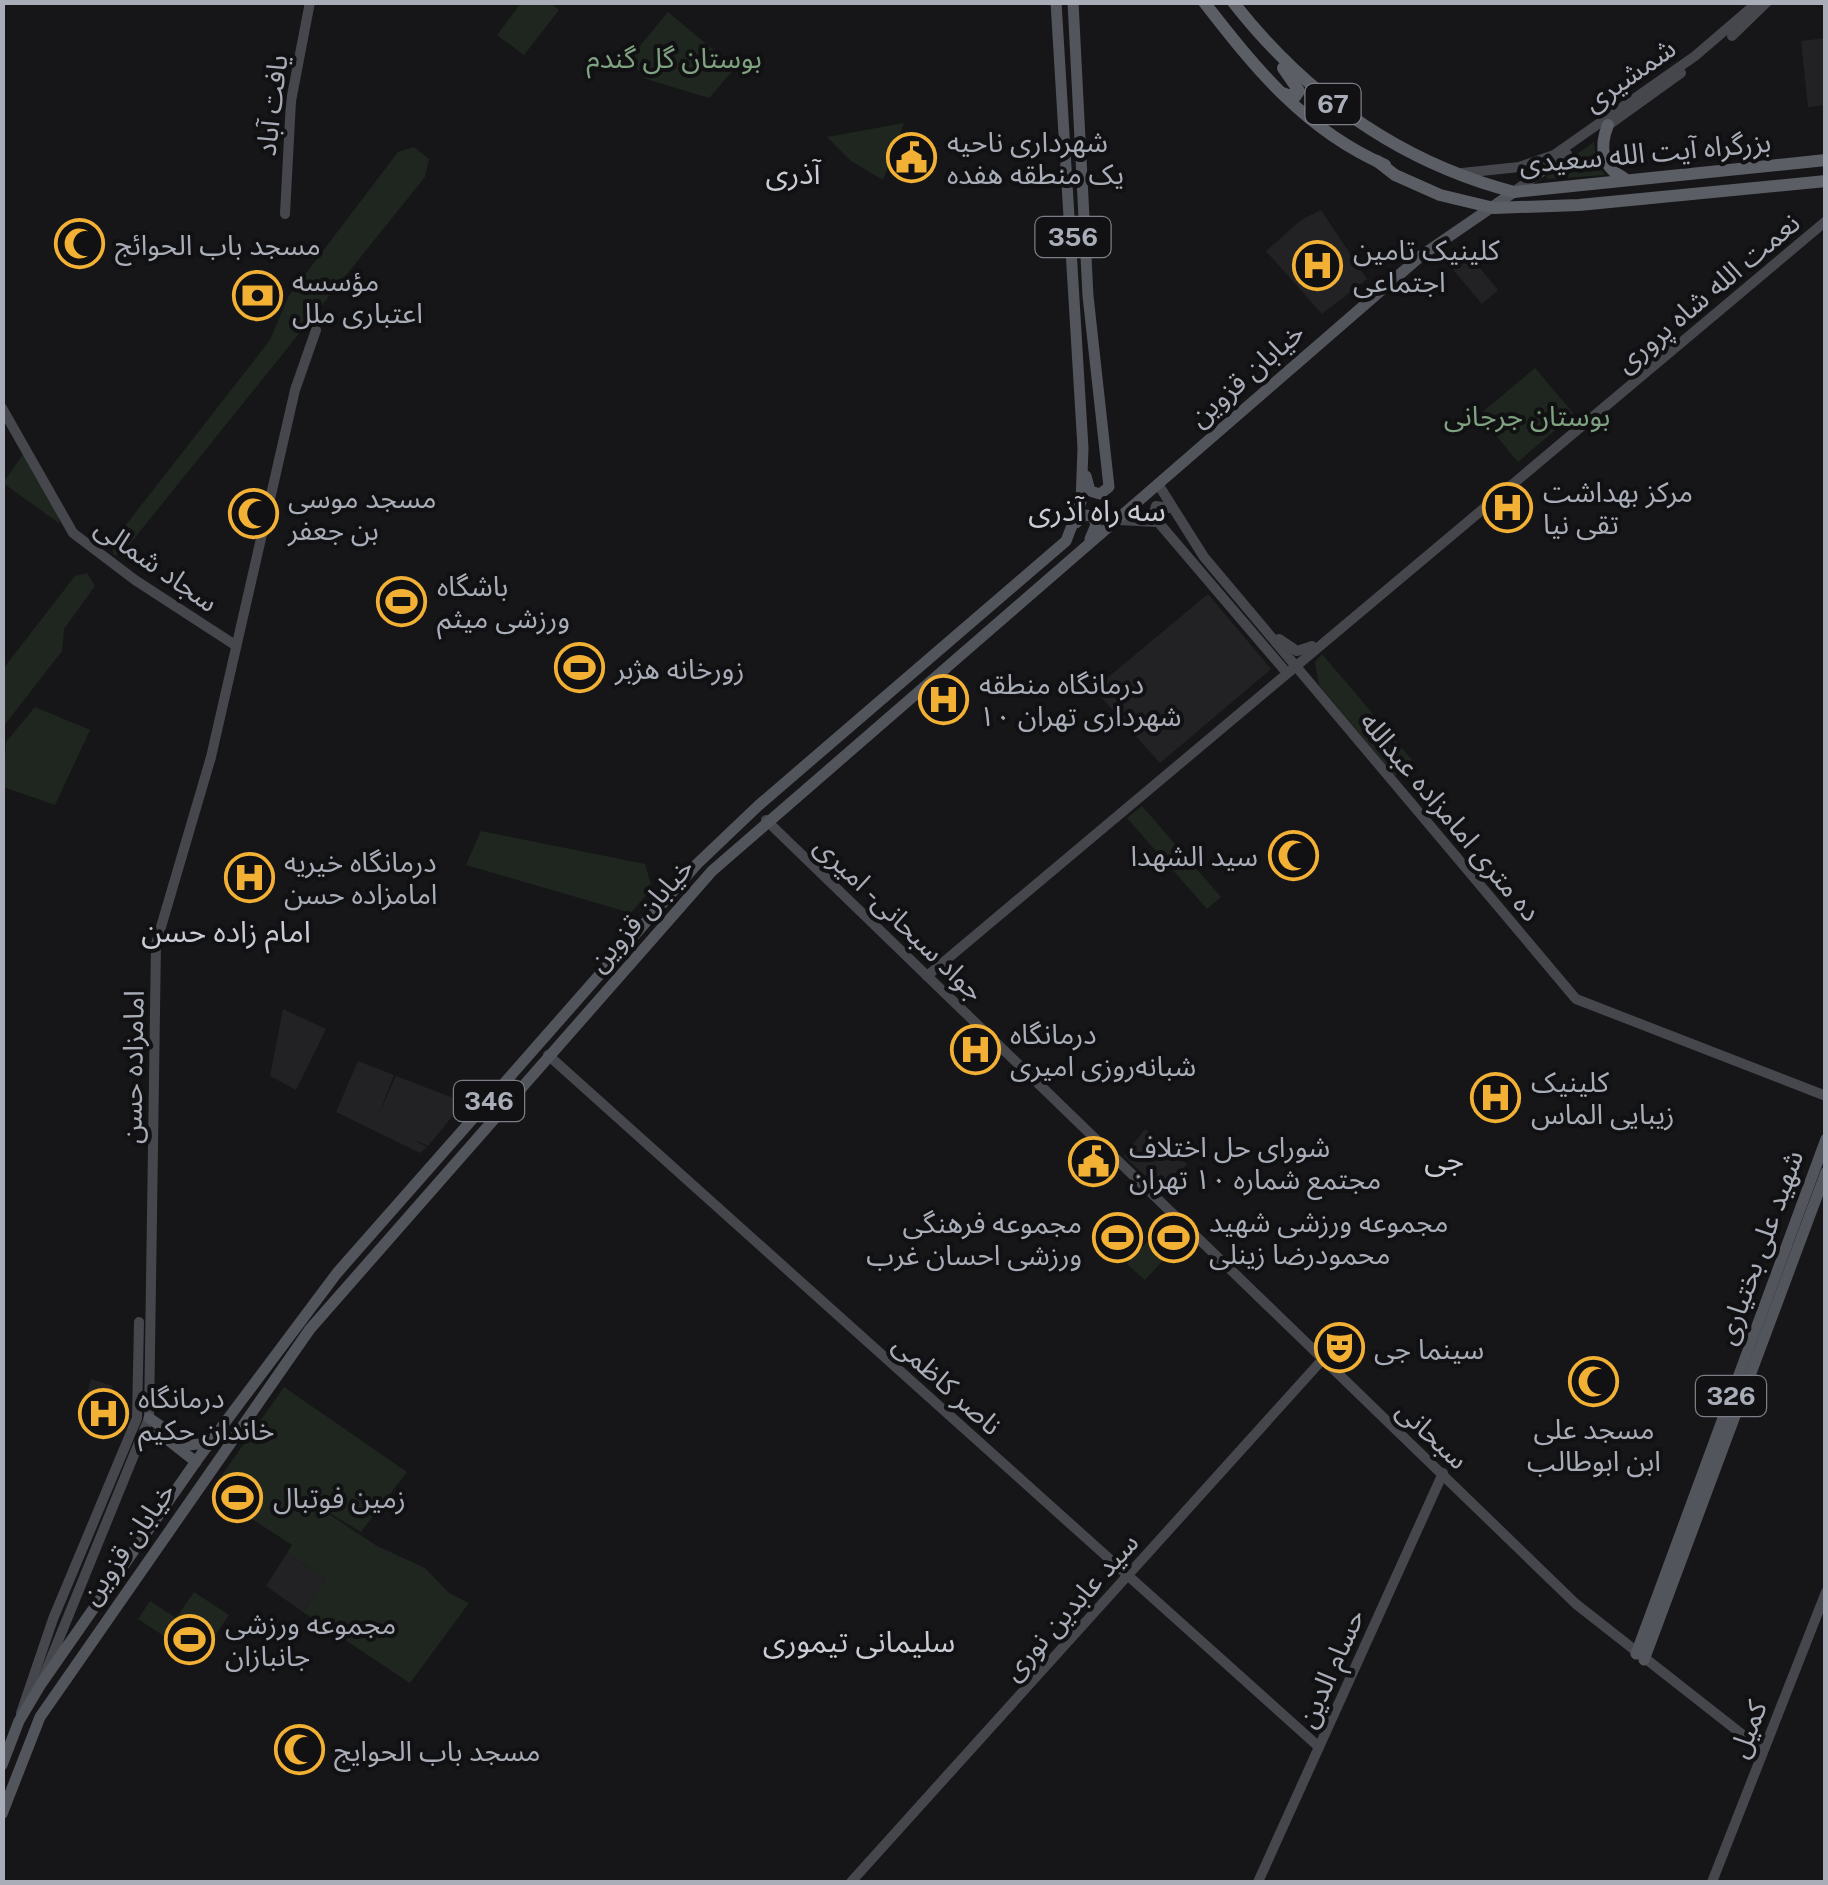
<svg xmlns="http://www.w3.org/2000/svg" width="1828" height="1885" font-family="'Public Sans','Noto Sans Arabic',sans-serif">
  <rect width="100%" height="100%" fill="#161618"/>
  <g fill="#222225">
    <path d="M1825 38V105L1808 107 1801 41Z"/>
    <path d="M1321 210 1367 279 1322 314 1266 251 1301 220Z"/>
    <path d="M1464 249 1498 290 1482 304 1445 260Z"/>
    <path d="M1208 594 1271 669 1160 763 1094 689Z"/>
    <path d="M283 1009 326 1029 296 1090 270 1076Z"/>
    <path d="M358 1061 394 1075 379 1114 396 1076 464 1102 428 1146 412 1139 427 1147 420 1153 336 1112Z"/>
    <path d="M1145 1129 1187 1164 1162 1192 1124 1156Z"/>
    <path d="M91 1379 113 1386 110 1398 127 1403 118 1434 79 1423Z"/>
    <path d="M287 1553 325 1578 303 1612 266 1586Z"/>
  </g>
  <g fill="#1e261f">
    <path d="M521 3H550L559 10 524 55 497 35Z"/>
    <path d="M668 12 735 68 709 98 646 79 629 59Z"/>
    <path d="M904 123 883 180 851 161 827 137Z"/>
    <path d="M1594 142 1596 162 1605 175 1548 179 1546 176Z"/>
    <path d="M414 147 429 159 425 177 121 555H114L111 544 270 340 288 297 398 152Z"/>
    <path d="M1535 368 1574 414 1518 462 1479 415Z"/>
    <path d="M24 453 53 500 60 524 3 483Z"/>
    <path d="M87 573 95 586 64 629 62 651 3 727V669L75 576Z"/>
    <path d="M1322 654 1412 760 1395 776 1319 685 1315 662Z"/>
    <path d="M35 707 90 730 55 805 3 787 6 742Z"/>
    <path d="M1142 806 1221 897 1207 909 1127 818Z"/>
    <path d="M481 831 645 864 652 888 631 913 466 865Z"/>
    <path d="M1158 1230 1176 1246 1145 1280 1127 1264Z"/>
    <path d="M284 1387 407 1472 361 1532 306 1499 377 1546 425 1568 449 1593 469 1603 410 1683 303 1612 325 1578 287 1553 292 1545 210 1492Z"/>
    <path d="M194 1592 229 1615 199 1659 138 1619 150 1601 176 1618Z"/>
  </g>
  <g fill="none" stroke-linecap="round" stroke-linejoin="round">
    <g stroke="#45474d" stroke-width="10">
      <path d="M1732 36 1767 2"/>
      <path d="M1610 124 1681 73"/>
      <path d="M1462 173 1519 167 1554 155 1695 56 1758 2"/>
      <path d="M1516 190 1567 154"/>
      <path d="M285 214 291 101 310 2"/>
      <path d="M2 408 73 533 135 580 235 645"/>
      <path d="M1158 484 1204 557 1576 999 1826 1096"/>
      <path d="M1169 508 1156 506 1153 516 1287 673"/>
      <path d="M1118 520 1157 522"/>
      <path d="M1279 639 1297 651 1312 646"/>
      <path d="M766 820 1576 1604 1762 1750"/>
      <path d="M927 976 1826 221"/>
      <path d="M548 1055 1319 1747"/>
      <path d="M41 1683 149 1418 156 944 211 757 295 390 316 330"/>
      <path d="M21 1713 53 1619 137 1418 139 1322"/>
      <path d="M851 1882 1322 1360"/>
      <path d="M1258 1882 1443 1473"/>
      <path d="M1712 1882 1826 1592"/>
    </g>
    <g stroke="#53555c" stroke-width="11">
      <path d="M1073 2 1088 296 1109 487 1100 494 1090 491 1086 476"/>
      <path d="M1076 523 1085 515 1093 516 1096 525 1090 539"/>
      <path d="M149 1418 188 1445 210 1443"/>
      <path d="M142 1436H163L196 1462"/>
      <path d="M1636 1654 1826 1139"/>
      <path d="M1644 1660 1826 1172"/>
      <path d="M2 1765 19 1721 41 1684 197 1460 337 1273 697 864 759 805 1066 541 1081 502 1083 448 1056 2"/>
      <path d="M2 1814 40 1717 310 1329 712 871 1422 255 1514 192"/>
    </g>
    <g stroke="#5b5e65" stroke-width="12">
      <path d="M1204 2C1256 69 1305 130 1385 165"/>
      <path d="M1233 2C1306 95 1399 162 1514 192L1826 160"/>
      <path d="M1282 93 1295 97 1299 91 1283 68"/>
      <path d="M1608 125C1599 147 1602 167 1624 178"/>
      <path d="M1377 161 1395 175 1440 195 1494 208 1579 205 1826 181"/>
    </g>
  </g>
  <defs>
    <symbol id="civic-ring" viewBox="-11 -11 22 22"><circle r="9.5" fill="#111113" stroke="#f2b134" stroke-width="1.5"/><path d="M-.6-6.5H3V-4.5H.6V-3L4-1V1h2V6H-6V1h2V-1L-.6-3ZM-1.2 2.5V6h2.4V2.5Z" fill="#f2b134"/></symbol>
    <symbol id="mosque-ring" viewBox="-11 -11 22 22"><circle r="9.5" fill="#111113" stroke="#f2b134" stroke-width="1.5"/><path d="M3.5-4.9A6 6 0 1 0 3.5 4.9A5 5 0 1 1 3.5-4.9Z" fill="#f2b134"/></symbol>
    <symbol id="hospital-ring" viewBox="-11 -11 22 22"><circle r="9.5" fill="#111113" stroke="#f2b134" stroke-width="1.5"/><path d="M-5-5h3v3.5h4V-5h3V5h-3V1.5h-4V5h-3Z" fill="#f2b134"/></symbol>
    <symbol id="bank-ring" viewBox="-11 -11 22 22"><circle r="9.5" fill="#111113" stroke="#f2b134" stroke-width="1.5"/><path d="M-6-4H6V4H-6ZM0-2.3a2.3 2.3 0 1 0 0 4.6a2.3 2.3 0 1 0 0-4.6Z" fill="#f2b134"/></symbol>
    <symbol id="stadium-ring" viewBox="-11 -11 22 22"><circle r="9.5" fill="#111113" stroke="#f2b134" stroke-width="1.5"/><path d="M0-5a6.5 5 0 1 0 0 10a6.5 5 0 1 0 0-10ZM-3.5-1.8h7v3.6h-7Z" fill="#f2b134"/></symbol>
    <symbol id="theatre-ring" viewBox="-11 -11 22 22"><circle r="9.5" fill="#111113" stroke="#f2b134" stroke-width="1.5"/><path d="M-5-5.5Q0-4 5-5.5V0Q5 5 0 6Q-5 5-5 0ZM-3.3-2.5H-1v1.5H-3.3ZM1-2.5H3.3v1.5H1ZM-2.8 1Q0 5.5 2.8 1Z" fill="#f2b134"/></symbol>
  </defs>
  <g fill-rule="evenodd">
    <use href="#civic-ring" x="884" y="130" width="55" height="55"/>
    <use href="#mosque-ring" x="52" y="216" width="55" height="55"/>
    <use href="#hospital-ring" x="1290" y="238" width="55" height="55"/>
    <use href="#bank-ring" x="230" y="268" width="55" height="55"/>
    <use href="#hospital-ring" x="1480" y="480" width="55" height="55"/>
    <use href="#mosque-ring" x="226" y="486" width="55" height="55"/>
    <use href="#stadium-ring" x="374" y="574" width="55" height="55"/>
    <use href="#stadium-ring" x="552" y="640" width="55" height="55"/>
    <use href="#hospital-ring" x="916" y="672" width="55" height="55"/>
    <use href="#mosque-ring" x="1266" y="828" width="55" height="55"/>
    <use href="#hospital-ring" x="222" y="850" width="55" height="55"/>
    <use href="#hospital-ring" x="948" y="1022" width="55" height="55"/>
    <use href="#hospital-ring" x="1468" y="1070" width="55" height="55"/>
    <use href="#civic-ring" x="1066" y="1134" width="55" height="55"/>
    <use href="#stadium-ring" x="1146" y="1210" width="55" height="55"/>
    <use href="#stadium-ring" x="1090" y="1210" width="55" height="55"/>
    <use href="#theatre-ring" x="1312" y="1320" width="55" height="55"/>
    <use href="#mosque-ring" x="1566" y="1354" width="55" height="55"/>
    <use href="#hospital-ring" x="76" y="1386" width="55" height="55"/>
    <use href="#stadium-ring" x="210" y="1470" width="55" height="55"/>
    <use href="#stadium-ring" x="162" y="1612" width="55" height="55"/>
    <use href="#mosque-ring" x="272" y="1722" width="55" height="55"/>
  </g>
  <g text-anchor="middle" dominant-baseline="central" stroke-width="8" stroke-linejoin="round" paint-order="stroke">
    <g fill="#111113" stroke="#7b7e86" stroke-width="2.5">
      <rect x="1305.5" y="84" width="55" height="40" rx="8"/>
      <rect x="1035.5" y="217" width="75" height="40" rx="8"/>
      <rect x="454" y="1081" width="70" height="40" rx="8"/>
      <rect x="1696" y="1376" width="70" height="40" rx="8"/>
    </g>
    <g font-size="25" font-weight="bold" fill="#a8adb8">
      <text x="1333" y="104">67</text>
      <text x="1073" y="237">356</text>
      <text x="489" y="1101">346</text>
      <text x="1731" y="1396">326</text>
    </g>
    <g font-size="28" fill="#7fa381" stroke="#111113">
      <text x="674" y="57">بوستان گل گندم</text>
      <text x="1527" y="415">بوستان جرجانی</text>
    </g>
    <g font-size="28" fill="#a8adb8" stroke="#111113">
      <text transform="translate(1629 74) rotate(-35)">شمشیری</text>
      <text transform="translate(271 105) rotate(-83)">یافت آباد</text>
      <text transform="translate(1645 152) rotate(-5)">بزرگراه آیت الله سعیدی</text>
      <text transform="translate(1707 292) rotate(-40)">نعمت الله شاه پروری</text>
      <text transform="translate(1246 374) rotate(-41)">خیابان قزوین</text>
      <text transform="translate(157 564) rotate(35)">سجاد شمالی</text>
      <text transform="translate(1451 816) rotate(50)">ده متری امامزاده عبدالله</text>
      <text transform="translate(640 914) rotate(-48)">خیابان قزوین</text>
      <text transform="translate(900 918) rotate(44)">جواد سبحانی - امیری</text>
      <text transform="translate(132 1067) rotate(-89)">امامزاده حسن</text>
      <text transform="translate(1759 1247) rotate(-70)">شهید علی بختیاری</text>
      <text transform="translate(948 1384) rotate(42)">ناصر کاظمی</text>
      <text transform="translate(1433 1434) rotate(43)">سبحانی</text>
      <text transform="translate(127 1543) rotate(-55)">خیابان قزوین</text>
      <text transform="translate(1070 1606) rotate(-48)">سید عابدین نوری</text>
      <text transform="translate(1330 1668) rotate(-66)">حسام الدین</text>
      <text transform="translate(1747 1729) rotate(-69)">کمیل</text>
    </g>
    <g font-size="28" fill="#a8adb8" stroke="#111113" text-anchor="start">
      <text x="947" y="141">شهرداری ناحیه<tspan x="947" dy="32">یک منطقه هفده</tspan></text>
      <text x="115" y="244">مسجد باب الحوائج</text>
      <text x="1353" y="249">کلینیک تامین<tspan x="1353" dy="32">اجتماعی</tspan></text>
      <text x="292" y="280">مؤسسه<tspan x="292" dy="32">اعتباری ملل</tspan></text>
      <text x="1543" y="491">مرکز بهداشت<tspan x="1543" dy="32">تقی نیا</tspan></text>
      <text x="288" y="497">مسجد موسی<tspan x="288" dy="32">بن جعفر</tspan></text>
      <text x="437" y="585">باشگاه<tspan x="437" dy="32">ورزشی میثم</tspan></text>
      <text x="615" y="668">زورخانه هژبر</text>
      <text x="979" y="683">درمانگاه منطقه<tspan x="979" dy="32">۱۰ شهرداری تهران</tspan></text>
      <text x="1258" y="855" text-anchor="end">سید الشهدا</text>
      <text x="284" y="861">درمانگاه خیریه<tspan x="284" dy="32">امامزاده حسن</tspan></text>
      <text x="1010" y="1033">درمانگاه<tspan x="1010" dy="32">شبانه‌روزی امیری</tspan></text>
      <text x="1531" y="1081">کلینیک<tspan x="1531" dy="32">زیبایی الماس</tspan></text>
      <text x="1129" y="1146">شورای حل اختلاف<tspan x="1129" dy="32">مجتمع شماره ۱۰ تهران</tspan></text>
      <text x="1209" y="1221">مجموعه ورزشی شهید<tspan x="1209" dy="32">محمودرضا زینلی</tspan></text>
      <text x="1082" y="1222" text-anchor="end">مجموعه فرهنگی<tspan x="1082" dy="32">ورزشی احسان غرب</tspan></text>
      <text x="1374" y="1348">سینما جی</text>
      <text x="138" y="1397">درمانگاه<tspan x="138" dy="32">خاندان حکیم</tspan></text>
      <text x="1594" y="1428" text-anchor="middle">مسجد علی<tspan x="1594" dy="32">ابن ابوطالب</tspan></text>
      <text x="273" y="1497">زمین فوتبال</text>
      <text x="225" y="1623">مجموعه ورزشی<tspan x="225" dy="32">جانبازان</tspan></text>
      <text x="334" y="1750">مسجد باب الحوایج</text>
    </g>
    <g font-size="30" fill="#c9ccd4" stroke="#111113">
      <text x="793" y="173">آذری</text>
      <text x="1097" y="510">سه راه آذری</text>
      <text x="226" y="931">امام زاده حسن</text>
      <text x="1444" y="1159">جی</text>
      <text x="859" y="1641">سلیمانی تیموری</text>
    </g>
  </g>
  <rect width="1828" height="1885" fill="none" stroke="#a8adb8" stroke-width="10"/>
</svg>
